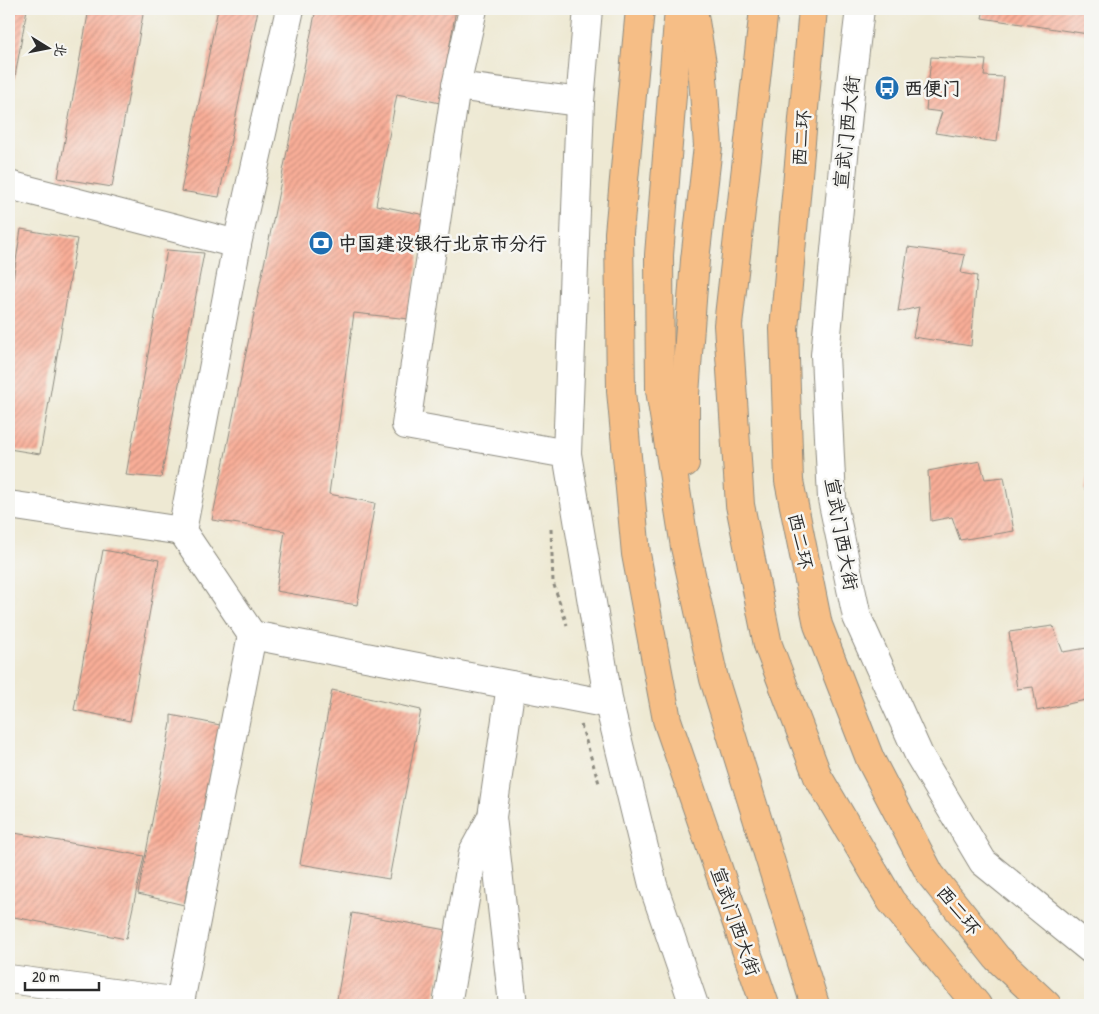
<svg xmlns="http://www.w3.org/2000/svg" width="1099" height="1014" font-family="'Patrick Hand','LXGW WenKai TC',sans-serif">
  <defs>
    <pattern id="building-hatch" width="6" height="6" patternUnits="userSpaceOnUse" patternTransform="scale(1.25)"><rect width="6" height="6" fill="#f9ae98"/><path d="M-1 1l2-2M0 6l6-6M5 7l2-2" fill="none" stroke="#ca8e7c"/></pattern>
  </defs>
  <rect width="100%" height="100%" fill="#f6f6f2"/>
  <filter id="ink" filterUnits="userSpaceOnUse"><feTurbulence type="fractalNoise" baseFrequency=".02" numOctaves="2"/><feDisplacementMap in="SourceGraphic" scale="10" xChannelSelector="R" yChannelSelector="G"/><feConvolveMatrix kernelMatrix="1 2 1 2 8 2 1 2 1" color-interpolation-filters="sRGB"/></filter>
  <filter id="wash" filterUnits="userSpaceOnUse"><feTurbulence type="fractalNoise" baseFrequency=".0096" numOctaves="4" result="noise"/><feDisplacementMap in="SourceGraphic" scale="20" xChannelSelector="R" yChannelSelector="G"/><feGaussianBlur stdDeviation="1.12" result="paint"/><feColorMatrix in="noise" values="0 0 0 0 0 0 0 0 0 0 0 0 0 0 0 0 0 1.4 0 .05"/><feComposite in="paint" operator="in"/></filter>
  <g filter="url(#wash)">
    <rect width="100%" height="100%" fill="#eee9d3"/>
    <g id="blocks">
      <g fill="url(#building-hatch)">
        <path d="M9 9H27L10 105H9Z"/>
        <path d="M89 9H144L112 187 58 178Z"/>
        <path d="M218 9H249L258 10 219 197 181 191Z"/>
        <path d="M316 9H456L440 103 397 94 376 205 425 215 409 319 354 313 329 494 375 503 357 605 276 591 285 531 212 520Z"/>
        <path d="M984 9H1090L1088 34 982 18Z"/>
        <path d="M931 57 986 60 984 76 1004 77 997 142 935 133 942 112 926 110Z"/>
        <path d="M21 229 77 239 40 454 9 449V305Z"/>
        <path d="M908 247 965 255 961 273 977 276 971 346 913 337 919 307 898 312Z"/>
        <path d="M167 250 204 253 161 478 126 475Z"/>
        <path d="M980 461 985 479 1004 477 1014 531 960 540 952 517 931 521 928 471Z"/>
        <path d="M1089 466H1090V491L1085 490Z"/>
        <path d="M103 550 159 560 130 721 74 710Z"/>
        <path d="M1053 626 1063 652 1087 648 1090 668V699L1037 711 1033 687 1017 689 1009 632Z"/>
        <path d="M332 690 421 710 389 879 300 864Z"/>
        <path d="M171 715 220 725 184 905 138 894 171 723Z"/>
        <path d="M9 832 144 856 126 939 9 916Z"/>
        <path d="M352 913 447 930 433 1005H336Z"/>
      </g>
    </g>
  </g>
  <g filter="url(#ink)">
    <use href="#blocks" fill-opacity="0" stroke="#8c8a7f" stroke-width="1"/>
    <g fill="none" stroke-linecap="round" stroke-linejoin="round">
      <defs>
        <g id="minor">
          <path d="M473 9 456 86 406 425 567 454"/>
          <path d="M588 9 580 102 567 454 609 704 653 885 694 1005"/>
          <path d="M860 9 851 83 825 355 832 499 857 617 919 755 983 862 1090 949"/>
          <path d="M456 86 580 102"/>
          <path d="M9 185 237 244"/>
          <path d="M9 505 182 531"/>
          <path d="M252 635 609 704"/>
          <path d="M511 685 492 817 513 1005"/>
          <path d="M9 979 180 1002 252 635 182 531 237 244 290 9"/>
          <path d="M447 1005 473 852 492 817"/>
        </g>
        <g id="highway">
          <path d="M679 9 659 255 660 390 685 547 714 679 815 1005"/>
          <path d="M764 9 728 325 740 505 768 645 818 777 891 901 977 1005"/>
          <path d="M813 9 784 329 789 481 818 625 870 759 930 874 997 958 1047 1005"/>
          <path d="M685 463V394L695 260 708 146 702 64 693 9"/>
        </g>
      </defs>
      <use href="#minor" stroke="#8c8a7f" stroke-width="30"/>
      <use href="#highway" stroke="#8c8a7f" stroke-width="30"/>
      <g stroke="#8c8a7f" stroke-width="3" stroke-dasharray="4 4" stroke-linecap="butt">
        <path d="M551 529 553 582 567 625"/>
        <path d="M581 725 599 783"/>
      </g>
      <use href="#minor" stroke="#fff" stroke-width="28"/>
      <use href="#highway" stroke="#f6be86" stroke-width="28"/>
      <defs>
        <path id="highway-bridge" d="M640 9 619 233 621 391 636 554 667 720 765 1005"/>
      </defs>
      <use href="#highway-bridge" stroke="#8c8a7f" stroke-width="30" stroke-linecap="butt"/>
      <use href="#highway-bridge" stroke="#f6be86" stroke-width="28"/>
    </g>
  </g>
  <defs>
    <symbol id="bus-disc" viewBox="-11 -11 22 22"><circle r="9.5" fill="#1f6fb2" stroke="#f6f6f2"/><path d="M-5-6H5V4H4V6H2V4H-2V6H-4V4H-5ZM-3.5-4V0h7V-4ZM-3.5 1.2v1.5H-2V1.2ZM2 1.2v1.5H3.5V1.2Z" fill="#fff"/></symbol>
    <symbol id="bank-disc" viewBox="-11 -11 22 22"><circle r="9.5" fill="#1f6fb2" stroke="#f6f6f2"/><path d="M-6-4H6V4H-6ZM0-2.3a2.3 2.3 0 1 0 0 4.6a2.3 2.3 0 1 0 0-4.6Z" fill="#fff"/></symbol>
  </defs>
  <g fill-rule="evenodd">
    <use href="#bus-disc" x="873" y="74" width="28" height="28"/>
    <use href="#bank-disc" x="307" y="229" width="28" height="28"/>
  </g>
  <g text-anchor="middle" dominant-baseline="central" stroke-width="5" stroke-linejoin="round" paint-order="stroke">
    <g font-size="19" font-weight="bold" fill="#2b2b2b" stroke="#f6f6f2" text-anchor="start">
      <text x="904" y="88">西便门</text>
      <text x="338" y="243">中国建设银行北京市分行</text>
    </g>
    <g font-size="19" fill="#2b2b2b" stroke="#f6f6f2">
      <text transform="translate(846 132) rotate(-84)">宣武门西大街</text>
      <text transform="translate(801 138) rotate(-85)">西二环</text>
      <text transform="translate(842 534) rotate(80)">宣武门西大街</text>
      <text transform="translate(801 541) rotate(78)">西二环</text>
      <text transform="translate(959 910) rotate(51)">西二环</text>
      <text transform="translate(736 921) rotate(71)">宣武门西大街</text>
    </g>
  </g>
  <rect width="1099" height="1014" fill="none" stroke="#f6f6f2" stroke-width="30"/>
  <g transform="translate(48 48) rotate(100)" stroke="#f6f6f2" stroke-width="4" paint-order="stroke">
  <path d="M0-4L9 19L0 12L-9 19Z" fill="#2b2b2b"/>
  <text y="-8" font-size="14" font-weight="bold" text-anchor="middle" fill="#2b2b2b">北</text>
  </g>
  <path d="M25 982v8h74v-8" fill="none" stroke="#2b2b2b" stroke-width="2.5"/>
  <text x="32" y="982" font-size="15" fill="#2b2b2b" stroke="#f6f6f2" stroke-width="4" paint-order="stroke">20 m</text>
</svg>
